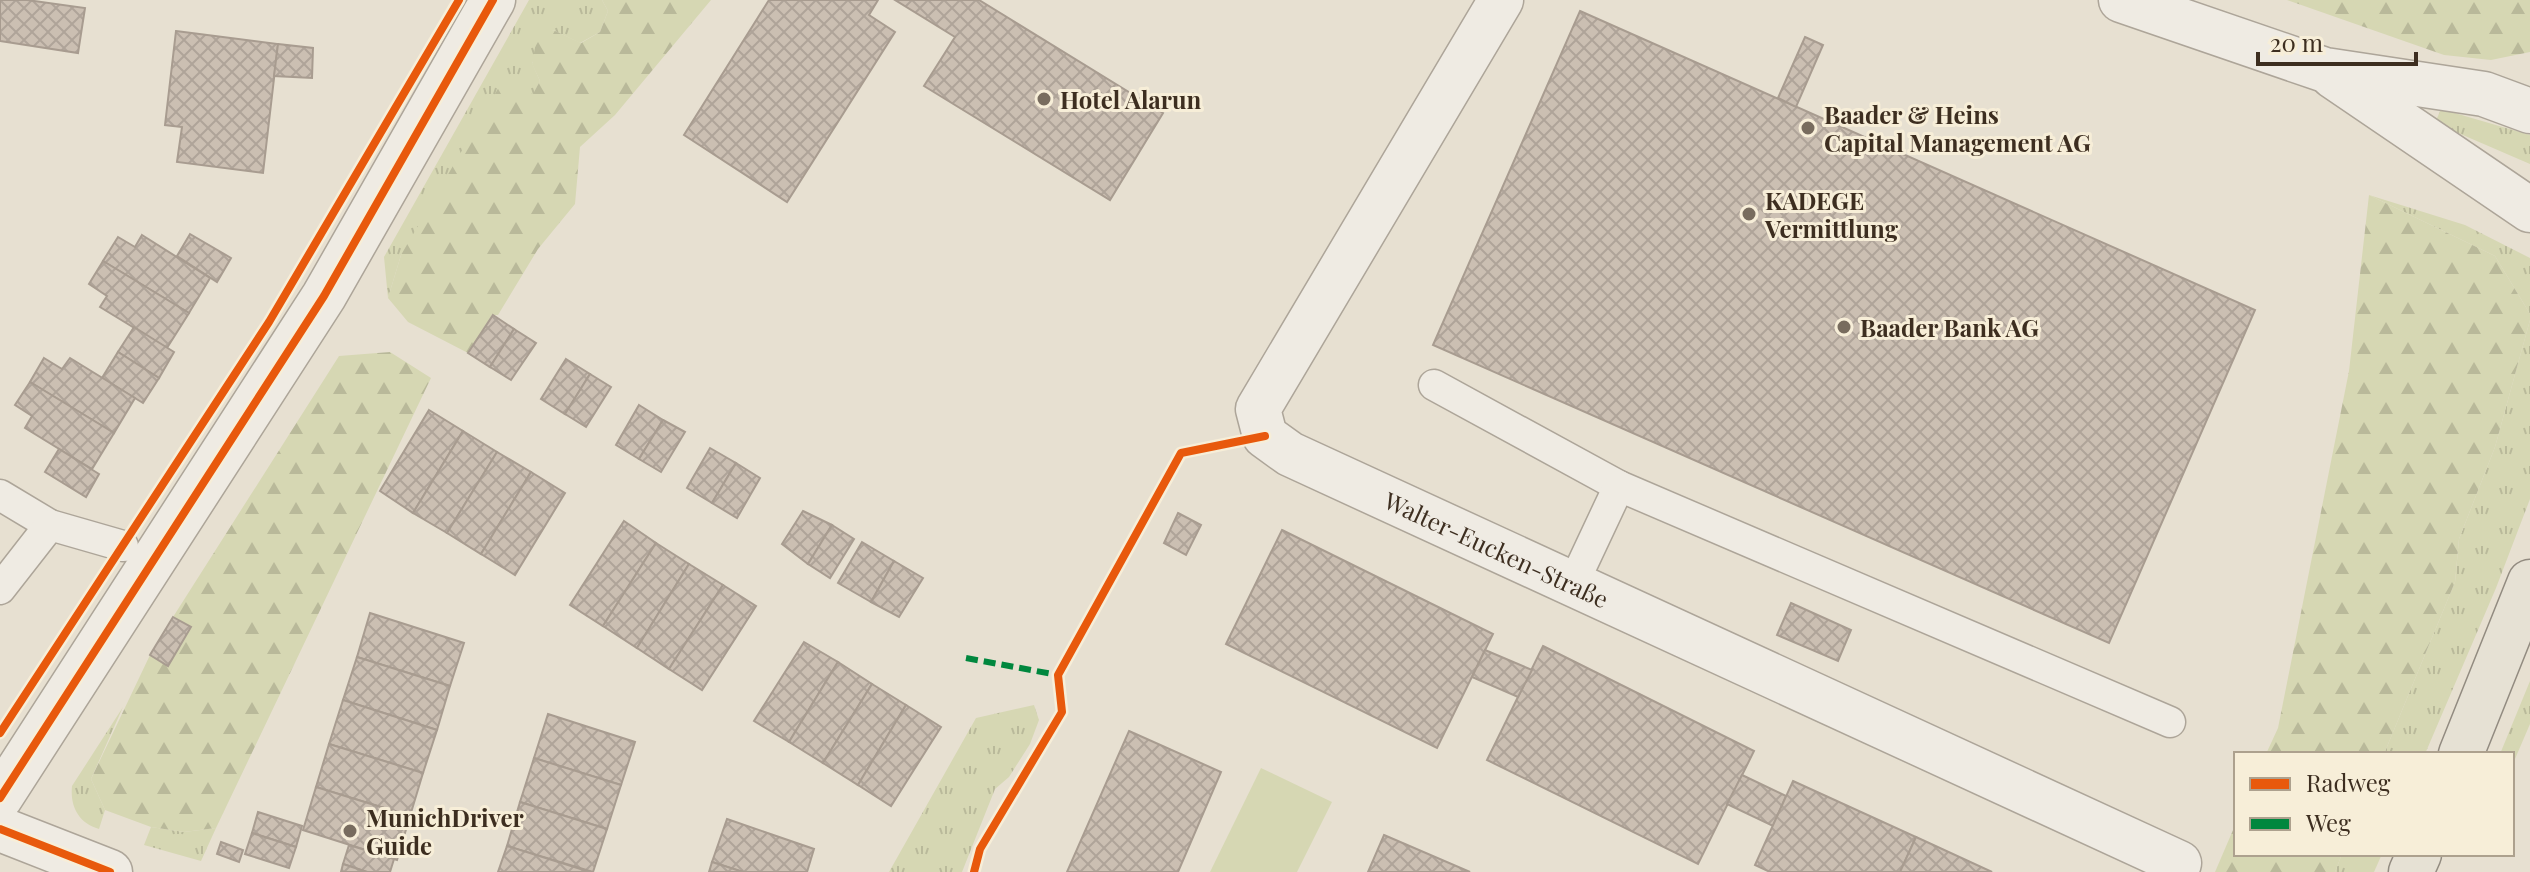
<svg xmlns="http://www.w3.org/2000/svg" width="2530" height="872" font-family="'Playfair Display',serif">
  <defs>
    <pattern id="grass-tufts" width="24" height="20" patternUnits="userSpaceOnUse" patternTransform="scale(2)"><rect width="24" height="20" fill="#d6d7b3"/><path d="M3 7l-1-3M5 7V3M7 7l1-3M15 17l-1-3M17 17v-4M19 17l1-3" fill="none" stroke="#b9b99a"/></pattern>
    <pattern id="forest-firs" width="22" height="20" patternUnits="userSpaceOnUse" patternTransform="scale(2)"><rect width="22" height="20" fill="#d6d7b3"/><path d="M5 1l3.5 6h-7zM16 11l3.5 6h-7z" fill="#b9b99a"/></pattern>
    <pattern id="building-cross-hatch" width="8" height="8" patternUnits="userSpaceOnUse" patternTransform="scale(2)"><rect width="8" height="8" fill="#cbbfb2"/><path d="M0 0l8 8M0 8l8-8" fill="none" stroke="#afa499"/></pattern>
  </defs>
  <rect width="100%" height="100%" fill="#e7e0d1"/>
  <g fill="url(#grass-tufts)">
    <path d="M529 0H602L608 11 600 32 580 43 553 30 532 63 540 81 533 95 401 255 388 298 384 257Z"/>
    <path d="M2441 109 2530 135V164L2435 123Z"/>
    <path d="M2369 195 2465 225 2530 258V314L2495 256Z"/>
    <path d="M2530 320V499L2496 588 2425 754H2384L2455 582 2459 539 2495 447Z"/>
    <path d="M2530 681V724L2512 766V754H2500Z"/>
    <path d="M1034 705 1039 720 1030 744 1009 777 995 789 962 872H889L976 718Z"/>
    <path d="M123 707 91 779 105 810 99 829C78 823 70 806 72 786Z"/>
    <path d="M151 827 184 832 216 828 201 861 144 845Z"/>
    <path d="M2342 854H2382L2374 872H2335Z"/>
  </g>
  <g fill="url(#forest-firs)">
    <path d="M602 0H711L615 115 580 147 575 204 538 249 498 315H492L468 353 408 322 388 298 401 255 499 87 533 94 540 81 532 64 537 37 553 30 581 43 600 32 608 11Z"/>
    <path d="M2287 0H2530V52L2491 60 2444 55Z"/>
    <path d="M2369 195 2495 256 2530 314V320L2495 447 2459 539 2455 582 2384 754H2266L2278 728 2349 371Z"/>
    <path d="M390 352 431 378 216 828 184 832 151 827 105 810 91 779 150 655 167 665 191 627 173 617 339 356Z"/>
    <path d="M2236 823V854H2342L2335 872H2215Z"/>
  </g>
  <path fill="#d6d7b3" d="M1261 768 1332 802 1297 872H1210Z"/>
  <g fill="url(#building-cross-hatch)" stroke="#a89c90" stroke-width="2">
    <path d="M0 0H27L85 8 78 53 0 41Z"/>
    <path d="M769 0H878L869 15 895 32 787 202 684 135Z"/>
    <path d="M895 0H979L1163 113 1110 200 924 86 955 37Z"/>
    <path d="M1580 11 2255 310 2109 643 1433 345Z"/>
    <path d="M176 31 278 44 263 173 177 162 182 127 165 125Z"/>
    <path d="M1805 37 1823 45 1796 107 1778 98Z"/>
    <path d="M278 44 313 48 312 78 274 76Z"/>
    <path d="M190 234 231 258 217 282 177 256Z"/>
    <path d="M142 235 210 278 189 313 103 261 118 237 135 247Z"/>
    <path d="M103 261 189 313 167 348 100 307 107 296 89 284Z"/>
    <path d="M493 315 514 329 490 367 468 353Z"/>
    <path d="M134 327 174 352 159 378 118 352Z"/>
    <path d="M514 329 536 343 511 380 490 367Z"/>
    <path d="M118 352 159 378 143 403 102 378Z"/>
    <path d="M44 358 62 369 70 358 135 398 114 433 30 382Z"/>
    <path d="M566 359 590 374 565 414 541 399Z"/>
    <path d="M590 374 611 387 586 427 565 414Z"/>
    <path d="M30 382 114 433 92 469 25 428 32 416 15 405Z"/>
    <path d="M639 405 663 420 639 459 616 445Z"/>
    <path d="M429 410 463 431 413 513 380 491Z"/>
    <path d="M663 420 685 432 661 472 639 459Z"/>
    <path d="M463 431 497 452 447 533 413 513Z"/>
    <path d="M710 448 736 463 712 503 687 488Z"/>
    <path d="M59 449 99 474 86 497 45 472Z"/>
    <path d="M497 452 531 472 481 554 447 533Z"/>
    <path d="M736 463 760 478 737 518 712 503Z"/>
    <path d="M531 472 565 493 515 575 481 554Z"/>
    <path d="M803 511 832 525 808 564 782 544Z"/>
    <path d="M1178 513 1201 525 1186 555 1164 543Z"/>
    <path d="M624 521 656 543 603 626 570 605Z"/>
    <path d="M832 525 854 539 830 578 808 564Z"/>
    <path d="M1282 530 1493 634 1437 748 1226 644Z"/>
    <path d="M862 542 894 561 871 602 838 583Z"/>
    <path d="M656 543 689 564 637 648 603 626Z"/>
    <path d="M894 561 923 578 899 617 871 602Z"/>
    <path d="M689 564 723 585 669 669 637 648Z"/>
    <path d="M723 585 756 606 702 690 669 669Z"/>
    <path d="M1791 603 1851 630 1838 661 1777 635Z"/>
    <path d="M370 613 464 643 450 686 357 657Z"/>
    <path d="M173 617 191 627 168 666 150 655Z"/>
    <path d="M804 642 838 662 789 742 754 721Z"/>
    <path d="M1543 646 1754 751 1698 864 1487 760Z"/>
    <path d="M1485 650 1532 670 1518 697 1472 677Z"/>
    <path d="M357 657 450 686 437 730 343 700Z"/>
    <path d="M838 662 872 684 823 763 789 742Z"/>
    <path d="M872 684 906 705 858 785 823 763Z"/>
    <path d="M343 700 437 730 423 773 329 744Z"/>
    <path d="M906 705 941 727 891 806 858 785Z"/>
    <path d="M548 714 635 742 621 785 534 758Z"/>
    <path d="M1129 731 1221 772 1178 872H1067Z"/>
    <path d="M329 744 423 773 410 816 316 787Z"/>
    <path d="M534 758 621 785 607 829 520 802Z"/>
    <path d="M1742 775 1786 796 1773 826 1727 804Z"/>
    <path d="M1793 781 1916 837 1900 872H1770L1755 865Z"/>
    <path d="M316 787 410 816 397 860 303 830Z"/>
    <path d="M520 802 607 829 593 872 507 846Z"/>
    <path d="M258 812 302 826 296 847 252 833Z"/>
    <path d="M727 819 814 849 807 872H743L712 862Z"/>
    <path d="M252 833 296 847 289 868 245 854Z"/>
    <path d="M1384 835 1470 872H1368Z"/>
    <path d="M1916 837 1992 872H1900Z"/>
    <path d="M221 842 243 850 239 862 217 854Z"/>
    <path d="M349 845 394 859 390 872H367L343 864Z"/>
    <path d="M507 846 590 872H498Z"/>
    <path d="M712 862 743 872H709Z"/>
    <path d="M343 864 367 872H341Z"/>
  </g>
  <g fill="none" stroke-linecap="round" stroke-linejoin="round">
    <defs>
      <g id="service">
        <path d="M1434 385 1619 486"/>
        <path d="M0 495 50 525 123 546"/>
        <path d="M1573 584 1619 486 2170 722"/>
        <path d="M0 589 50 525"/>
      </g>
      <g id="minor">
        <path id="s1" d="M1501 0 1258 409 1265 436 1290 454 2179 863 2176 872"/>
        <path d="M0 829 110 872"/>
      </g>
      <g id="tertiary">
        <path d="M2121 0 2325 70 2484 94 2530 111"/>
        <path d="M2333 76 2530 210"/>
        <path d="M0 798 324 296 493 0"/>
      </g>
      <g id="primary">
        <path d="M2461 754 2530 582"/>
        <path d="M2411 872 2419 854"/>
      </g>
    </defs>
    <use href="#service" stroke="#ada599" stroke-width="33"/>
    <use href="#minor" stroke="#ada599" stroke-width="47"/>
    <use href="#tertiary" stroke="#ada599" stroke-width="47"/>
    <use href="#primary" stroke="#928b80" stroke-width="47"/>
    <use href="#service" stroke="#efebe3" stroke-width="30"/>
    <use href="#minor" stroke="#efebe3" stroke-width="44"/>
    <use href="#tertiary" stroke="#efebe3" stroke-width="44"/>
    <use href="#primary" stroke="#e6e1d4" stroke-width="44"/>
    <path stroke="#00873e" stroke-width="6" stroke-dasharray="12 6" stroke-linecap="butt" d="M966 658 1058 675"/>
    <defs>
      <g id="cycleway">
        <path d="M0 733 269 322 459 0"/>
        <path d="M0 798 324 296 493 0"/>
        <path d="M0 829 110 872"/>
        <path d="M974 872 980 849 1062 712 1058 675 1181 453 1265 436"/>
      </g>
    </defs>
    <use href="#cycleway" stroke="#f7eed8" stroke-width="13"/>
    <use href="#cycleway" stroke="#e8590c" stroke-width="8"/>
  </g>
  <g fill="#786c5e" stroke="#f7eed8" stroke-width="3">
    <circle cx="1044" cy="99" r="8"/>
    <circle cx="1808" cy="128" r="8"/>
    <circle cx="1749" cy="214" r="8"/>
    <circle cx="1844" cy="327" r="8"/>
    <circle cx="350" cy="831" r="8"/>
  </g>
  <g text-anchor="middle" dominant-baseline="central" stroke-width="6" stroke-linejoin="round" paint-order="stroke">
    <g font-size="24" font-weight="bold" fill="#3d2e20" stroke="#f7eed8" text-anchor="start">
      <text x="1060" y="99">Hotel Alarun</text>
      <text x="1824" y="114">Baader &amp; Heins<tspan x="1824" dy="28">Capital Management AG</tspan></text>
      <text x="1765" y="200">KADEGE<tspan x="1765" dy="28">Vermittlung</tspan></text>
      <text x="1860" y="327">Baader Bank AG</text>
      <text x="366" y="817">MunichDriver<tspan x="366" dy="28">Guide</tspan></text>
    </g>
    <g font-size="24" fill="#3d2e20" stroke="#f7eed8">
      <text stroke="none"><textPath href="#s1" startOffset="762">Walter-Eucken-Straße</textPath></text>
    </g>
  </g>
  <rect x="2234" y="752" width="280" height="104" fill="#f7eed8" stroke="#ada18e" stroke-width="2"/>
  <rect x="2250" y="778" width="40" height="12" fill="#e8590c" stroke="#ada18e" stroke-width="2"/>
  <text x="2306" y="792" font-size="24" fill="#3d2e20">Radweg</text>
  <rect x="2250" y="818" width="40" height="12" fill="#00873e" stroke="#ada18e" stroke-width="2"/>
  <text x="2306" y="832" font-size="24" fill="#3d2e20">Weg</text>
  <path d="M2258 52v12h158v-12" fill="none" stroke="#3d2e20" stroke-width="4"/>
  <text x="2270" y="52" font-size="24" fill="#3d2e20" stroke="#f7eed8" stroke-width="6" paint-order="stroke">20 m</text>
</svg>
